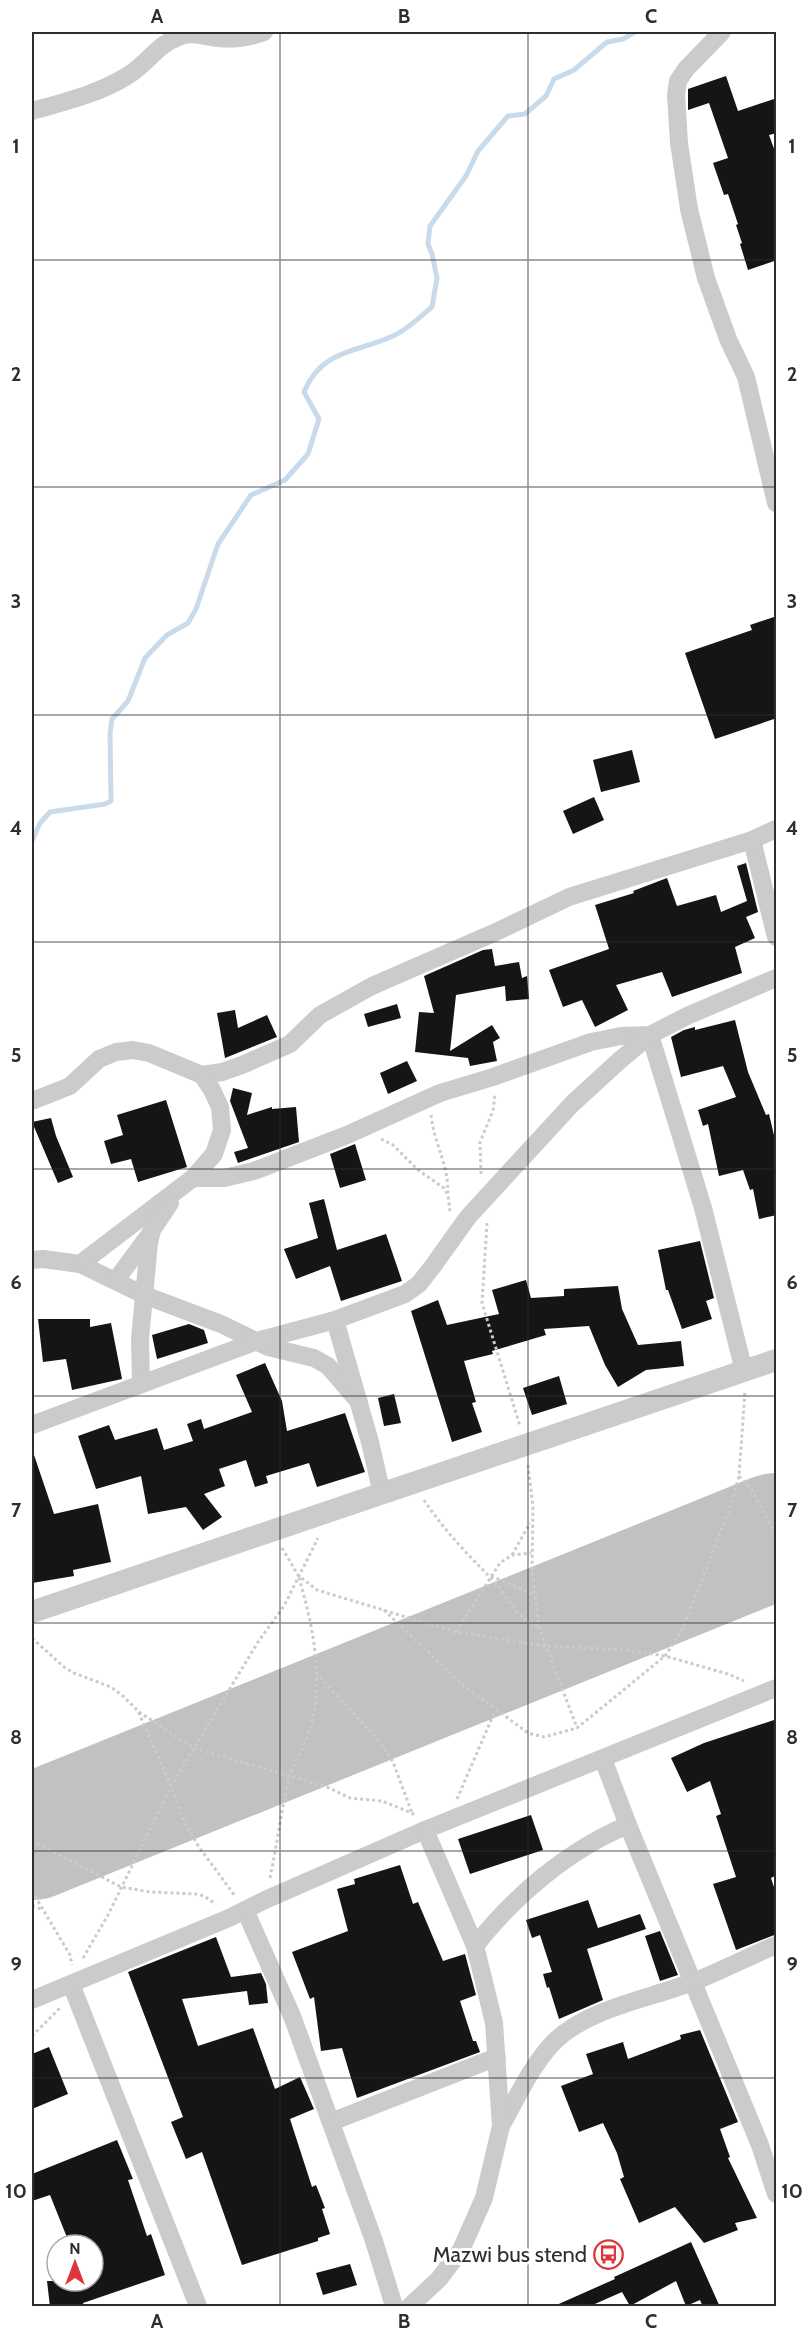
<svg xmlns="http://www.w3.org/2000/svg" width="808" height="2338" font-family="Cabin,sans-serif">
  <rect width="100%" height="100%" fill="#fff"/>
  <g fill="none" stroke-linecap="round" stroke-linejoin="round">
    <path stroke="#c9dbea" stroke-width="5" d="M32 841 40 823 50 812 105 804 111 801 110 733 112 719 128 701 145 658 167 635 188 623 196 609 218 544 251 495 285 480 308 454 319 419 304 392C322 348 358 353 395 335 408 329 421 316 432 307L437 278 432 254 428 244 430 226 466 176 478 151 508 116 525 114 546 96 554 79 574 70 607 42 623 39 635 32"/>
    <path stroke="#c1c1c1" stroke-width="126" d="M32 1837 776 1536"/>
  </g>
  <g fill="#151515">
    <path d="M726 76 738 111 777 98V133L769 135 777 157V260L748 270 740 244 742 243 736 225 738 224 728 194 724 195 713 163 728 158 709 103 688 110V89Z"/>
    <path d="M777 616V718L715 739 685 653 752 630 750 625Z"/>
    <path d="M632 750 640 782 601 792 593 760Z"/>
    <path d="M594 797 604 820 573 834 563 811Z"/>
    <path d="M746 863 758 912 746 917 755 938 735 947 742 973 672 997 662 972 616 985 628 1010 595 1027 582 1000 563 1007 549 970 609 949 595 905 634 893 633 891 667 878 677 906 716 895 721 912 747 901 737 866Z"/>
    <path d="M492 949 495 966 519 962 522 978 527 976 529 999 506 1001 505 986 456 995 450 1051 492 1025 500 1038 493 1042 497 1061 470 1066 468 1058 415 1052 419 1012 434 1013 424 976 483 950Z"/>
    <path d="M397 1004 401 1018 368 1027 364 1014Z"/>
    <path d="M235 1010 238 1028 267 1015 277 1037 225 1058 217 1013Z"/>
    <path d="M735 1020 748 1072 766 1115 769 1114 777 1148V1215L759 1219 753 1189 750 1190 743 1170 719 1176 708 1124 703 1126 698 1110 736 1097 723 1066 681 1077 671 1037 684 1030 695 1027V1030Z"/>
    <path d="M407 1061 417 1081 388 1094 380 1073Z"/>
    <path d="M233 1088 252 1093 247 1115 272 1107V1109L296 1107 299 1142 238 1163 234 1152 248 1148 230 1101Z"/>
    <path d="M166 1100 187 1167 138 1182 131 1159 111 1164 104 1141 123 1135 117 1115Z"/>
    <path d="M51 1118 56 1136 73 1177 58 1183 32 1122Z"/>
    <path d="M355 1144 366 1180 340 1188 330 1154Z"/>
    <path d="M324 1199 337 1250 386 1234 402 1281 341 1301 330 1266 296 1279 284 1249 318 1238 309 1203Z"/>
    <path d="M700 1241 714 1298 706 1301 712 1319 682 1329 668 1290H666L658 1250Z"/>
    <path d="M526 1280 531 1298 564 1296V1289L618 1286 622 1309 638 1345 681 1341 684 1366 646 1370 618 1387 605 1365 589 1326 544 1329 546 1335 492 1351 493 1354 464 1361 476 1402 472 1403 482 1432 452 1442 411 1311 438 1300 447 1325 499 1314 492 1290Z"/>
    <path d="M38 1319H90V1327L111 1323 122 1379 72 1390 66 1359 43 1362Z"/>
    <path d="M189 1324 204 1330 208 1343 157 1359 152 1335Z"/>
    <path d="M265 1363 282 1401 287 1431 345 1413 365 1472 317 1487 309 1463 266 1476 268 1483 255 1487 246 1460 219 1469 225 1486 204 1494 222 1517 203 1530 186 1507 148 1514 141 1476 96 1489 78 1436 109 1425 115 1440 157 1428 164 1450 193 1441 187 1424 201 1419 204 1429 252 1412 236 1375Z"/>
    <path d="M559 1376 567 1404 532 1415 523 1388Z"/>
    <path d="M394 1394 401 1423 384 1426 378 1398Z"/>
    <path d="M34 1455 54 1514 98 1504 111 1562 73 1570 74 1576 32 1583V1456Z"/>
    <path d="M777 1719V1875L771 1878 777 1896V1934L736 1950 713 1884 736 1877 716 1816 721 1814 710 1781 687 1792 671 1758 704 1743Z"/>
    <path d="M531 1815 543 1850 470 1874 458 1839Z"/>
    <path d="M400 1865 413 1904 418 1902 443 1961 465 1954 476 1995 460 2001 473 2041H476L480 2052 357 2098 342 2048 321 2051 314 1997 310 1999 292 1952 348 1931 337 1889 355 1884 354 1879Z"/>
    <path d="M588 1900 598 1928 640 1914 646 1929 587 1949 603 2000 559 2019 549 1987 547 1988 543 1974 552 1972 540 1935 532 1938 526 1920Z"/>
    <path d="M660 1931 678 1975 660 1981 645 1936Z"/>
    <path d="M216 1937 231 1977 261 1973 266 1984 268 2003 249 2005 247 1991 182 1999 198 2046 253 2028 275 2089 300 2077 314 2109 290 2119 312 2187 316 2185 325 2208 322 2209 330 2234 318 2238V2241L242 2265 202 2152 186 2159 171 2122 183 2117 128 1972Z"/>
    <path d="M700 2030 738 2122 720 2129 730 2157 728 2158 757 2218 735 2223 738 2230 704 2243 675 2207 639 2223 620 2179 624 2177 617 2153 603 2123 579 2132 561 2086 593 2074 586 2054 623 2042 628 2059 681 2039 680 2035Z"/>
    <path d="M49 2047 68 2094 32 2109V2054Z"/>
    <path d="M117 2140 133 2179 128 2180 147 2236 151 2234 165 2275 83 2303 84 2307H50L47 2281H93V2245H70L50 2195 32 2201V2174Z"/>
    <path d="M691 2242 720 2307H703L700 2300 686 2306 676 2281 630 2306 622 2292 588 2307H552L615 2279 614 2277Z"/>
    <path d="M350 2264 357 2285 323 2295 316 2273Z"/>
  </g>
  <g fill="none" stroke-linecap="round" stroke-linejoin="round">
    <g stroke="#cbcbcb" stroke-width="3" stroke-dasharray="3 3" stroke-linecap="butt">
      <path d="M431 1115C434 1144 448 1162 448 1193"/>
      <path d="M381 1139 393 1145 418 1170 444 1188 448 1195 450 1211"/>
      <path d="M481 1174 480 1142 493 1111 495 1094"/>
      <path d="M487 1223 482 1303 520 1426"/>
      <path d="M528 1465 533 1507 532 1569 539 1627 577 1728"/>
      <path d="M739 1476 752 1490 776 1535"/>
      <path d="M424 1500C443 1529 467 1554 491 1578 509 1597 513 1616 539 1627"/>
      <path d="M282 1548 298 1575 317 1590 456 1632 545 1646 626 1650 665 1656 728 1674 744 1681"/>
      <path d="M512 1555 530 1523"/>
      <path d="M491 1576 535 1595"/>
      <path d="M384 1610 463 1685 528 1733 544 1737 577 1728 665 1656 682 1630 732 1503 739 1476 745 1391"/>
      <path d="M456 1632 500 1563 512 1555 531 1553"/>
      <path d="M32 1638 64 1667 74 1673 111 1687 123 1696 138 1711 171 1786 184 1822 199 1847 235 1896"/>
      <path d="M316 1673 381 1743 393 1762 412 1813"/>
      <path d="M139 1712 194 1748 327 1787 350 1798 382 1801 412 1813 415 1816"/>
      <path d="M457 1799 495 1711"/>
      <path d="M32 1841 121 1887 150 1892 197 1894 204 1896 216 1904"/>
      <path d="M270 1878C277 1845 281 1811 289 1778 294 1762 304 1748 309 1732 325 1683 313 1625 299 1578"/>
      <path d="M32 1891 70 1955 72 1965"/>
      <path d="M32 1906 41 1909"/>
      <path d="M83 1958 108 1915 171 1786 258 1642 284 1606 318 1538"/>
      <path d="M32 2036 60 2008"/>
    </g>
    <g stroke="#cbcbcb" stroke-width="18">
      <path d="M722 32 686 69 678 81 676 95 679 143 689 209 706 278 728 339 746 377 776 503"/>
      <path d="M32 111C64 102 98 94 127 76 146 65 157 45 178 37 193 31 204 37 219 38 235 40 250 37 264 32"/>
      <path d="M752 840 776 937"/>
      <path d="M32 1101 70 1086 99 1059 116 1052 133 1050 149 1053 202 1075 222 1072 242 1065 290 1044 320 1015 372 986 496 932 569 897 752 840 776 829"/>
      <path d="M193 1178H224L254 1171 347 1135 440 1093 493 1077 591 1042 621 1036 650 1035 703 1208 744 1371"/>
      <path d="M32 1260 43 1259 80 1264 144 1295 221 1324 268 1347 314 1358 328 1366 359 1402"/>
      <path d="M80 1264 193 1178 214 1154 222 1130 220 1107 212 1090 202 1075"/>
      <path d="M116 1280 150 1234"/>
      <path d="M335 1320 370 1442 382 1494"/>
      <path d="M141 1383 140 1339 149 1243 152 1230 170 1203"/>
      <path d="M32 1425 257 1341 335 1320 405 1294 419 1284 433 1266 468 1217 572 1104 620 1060 650 1035 687 1016 776 978"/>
      <path d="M603 1759 628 1825 760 2145 776 2194"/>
      <path d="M245 1910 292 2016 374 2241 394 2306"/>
      <path d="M475 1946C514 1896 568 1850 628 1825"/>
      <path d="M71 1984 198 2306"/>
      <path d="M32 2000 229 1918 265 1900 425 1830 776 1688"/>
      <path d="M331 2122 497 2057"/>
      <path d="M501 2126C517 2098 530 2068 552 2044 585 2009 648 1999 693 1982 721 1971 748 1957 776 1945"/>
      <path d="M410 2306 439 2279 461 2250 484 2198 501 2126 494 2023 484 1982 475 1946 425 1830"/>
    </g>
    <path stroke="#cbcbcb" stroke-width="22" d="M32 1612 776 1360"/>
  </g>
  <path fill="none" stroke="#2e2e2e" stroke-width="1.5" stroke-opacity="0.55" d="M280 32V2306M528 32V2306M32 260H776M32 487H776M32 715H776M32 942H776M32 1169H776M32 1396H776M32 1623H776M32 1851H776M32 2078H776"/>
  <defs>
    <symbol id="bus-ring" viewBox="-11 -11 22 22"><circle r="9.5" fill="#fff" stroke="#de373a" stroke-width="1.5"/><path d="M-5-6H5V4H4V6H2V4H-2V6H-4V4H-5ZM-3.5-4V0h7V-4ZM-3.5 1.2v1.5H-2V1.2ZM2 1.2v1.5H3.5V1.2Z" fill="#de373a"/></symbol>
  </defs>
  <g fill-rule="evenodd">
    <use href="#bus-ring" x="592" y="2238" width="33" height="33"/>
  </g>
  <g text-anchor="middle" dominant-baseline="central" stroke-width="6" stroke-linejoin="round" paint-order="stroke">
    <g font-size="22" fill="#2e2e2e" stroke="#fff" text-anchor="end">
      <text x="587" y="2254">Mazwi bus stend</text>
    </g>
  </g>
  <rect width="808" height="2338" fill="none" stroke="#ffffff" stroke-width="66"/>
  <g transform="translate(75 2263)"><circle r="28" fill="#ffffff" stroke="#ababab" stroke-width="1.5"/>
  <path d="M0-4.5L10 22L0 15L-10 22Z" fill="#de373a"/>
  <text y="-9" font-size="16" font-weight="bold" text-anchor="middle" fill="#2e2e2e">N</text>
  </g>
  <rect x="33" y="33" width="742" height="2272" fill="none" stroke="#2e2e2e" stroke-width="2"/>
  <g font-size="20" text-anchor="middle" font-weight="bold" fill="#2e2e2e">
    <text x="157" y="23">A</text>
    <text x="404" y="23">B</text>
    <text x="651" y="23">C</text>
    <text x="16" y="153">1</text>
    <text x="792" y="153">1</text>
    <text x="16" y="381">2</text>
    <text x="792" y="381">2</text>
    <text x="16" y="608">3</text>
    <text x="792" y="608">3</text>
    <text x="16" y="835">4</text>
    <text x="792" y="835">4</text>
    <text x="16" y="1062">5</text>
    <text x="792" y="1062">5</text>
    <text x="16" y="1289">6</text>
    <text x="792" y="1289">6</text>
    <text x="16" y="1517">7</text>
    <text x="792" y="1517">7</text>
    <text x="16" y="1744">8</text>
    <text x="792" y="1744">8</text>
    <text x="16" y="1971">9</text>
    <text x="792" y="1971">9</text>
    <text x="16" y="2198">10</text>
    <text x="792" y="2198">10</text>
    <text x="157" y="2328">A</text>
    <text x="404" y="2328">B</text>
    <text x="651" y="2328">C</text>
  </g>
</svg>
